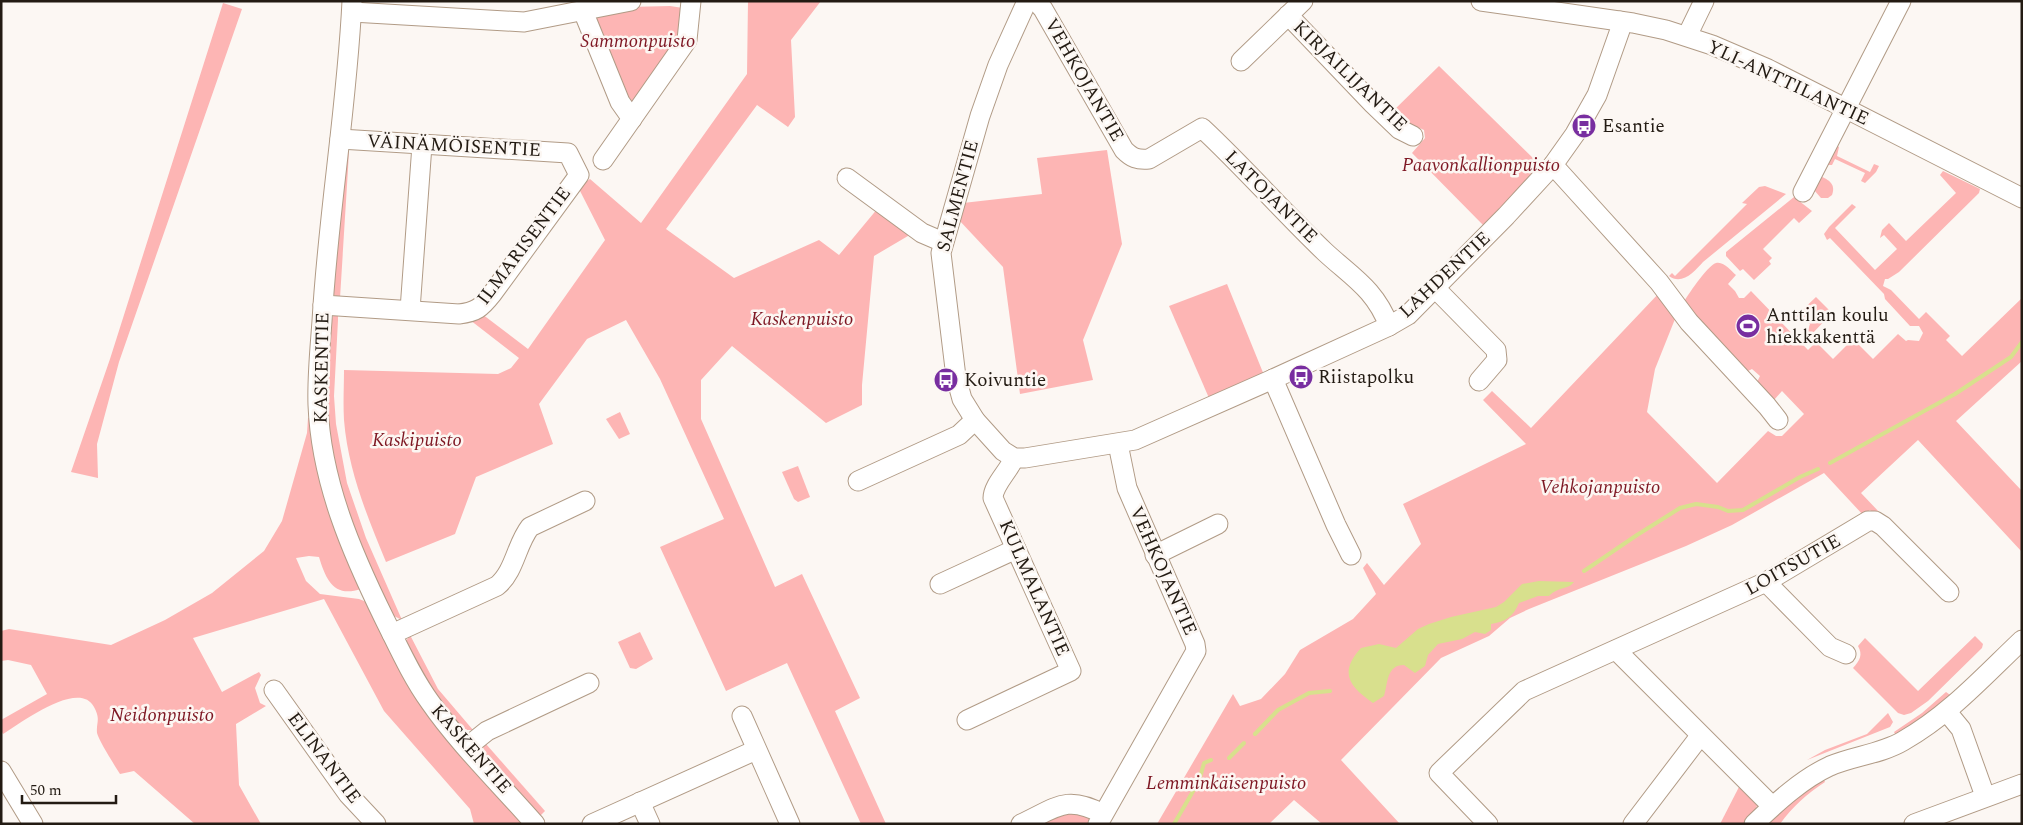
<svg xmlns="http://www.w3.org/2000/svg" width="2023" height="825" font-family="Spectral,serif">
  <rect width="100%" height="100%" fill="#fcf7f3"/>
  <g fill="#fdb5b4">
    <path d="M748 1H821L791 40 795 117 788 127 757 105 666 229 734 278 819 240 839 255 878 208 913 233 874 256 862 385V405L826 423 732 346 701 380V419L775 587 802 574 860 698 835 711 886 824H861L787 663 726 691 660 547 724 519 660 379 626 320 587 339 539 404 553 444 476 477 455 534 386 562C367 516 348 470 344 420 343 403 344 386 344 370L498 374 511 368 519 358 470 320 482 314 528 349 605 240 578 187 590 179 641 223 747 74Z"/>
    <path d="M223 3 242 9 119 362 97 444 98 478 71 472 110 359Z"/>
    <path d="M670 6 683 8 684 28 632 103 627 102 594 18 628 7Z"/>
    <path d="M1439 66 1540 165 1484 226 1412 153 1425 138 1424 130 1400 119 1391 113Z"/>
    <path d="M1836 145 1839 147 1837 156 1870 172 1874 164 1879 166 1876 172 1865 183 1861 181 1865 173 1835 159 1832 165H1826Z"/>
    <path d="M349 149 348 169 340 298 334 295 332 290 347 152Z"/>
    <path d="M1107 150 1122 244 1083 340 1093 380 1020 394 1003 267 958 219 963 203 1042 194 1037 158Z"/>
    <path d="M1943 171 1980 189 1979 193 1899 272 1888 279H1885L1883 286 1891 290 1919 319 1926 312 1950 336 1946 340 1962 356 2022 298V361L1956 421 2022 491V552L1918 440 1861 493 1881 514 1874 515 1870 510 1864 516 1824 473 1732 525 1686 546 1529 609 1510 618 1489 636 1441 658 1341 760 1400 824H1322L1294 800 1269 824H1157L1233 694 1240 706 1261 699 1285 674 1300 650 1353 619 1376 594 1363 568 1367 563 1384 585 1421 544 1403 504 1526 444 1483 400 1492 391 1531 428 1660 292 1677 314 1655 369 1647 412 1717 483 1768 431 1776 436H1782L1804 414 1782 391 1774 400 1757 382 1760 376 1752 369 1746 372 1682 305C1687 296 1707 266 1716 263 1724 261 1731 271 1736 275L1728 284 1735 291 1739 298H1744L1751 291 1808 350 1816 342 1833 359 1853 339 1873 359 1898 334 1906 341 1908 340 1919 341 1923 333 1919 326H1910L1885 299 1884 294 1830 238 1827 240 1824 234 1829 227 1852 204 1856 207 1835 228 1875 270 1897 249 1884 235 1880 238 1882 230 1889 223 1906 241 1956 193 1940 175Z"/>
    <path d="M1820 176C1829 180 1836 184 1832 195L1828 198H1821L1814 190Z"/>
    <path d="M1765 186 1786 194 1703 262C1695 271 1682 286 1669 276L1672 273 1675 276 1747 204 1742 203 1759 187Z"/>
    <path d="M1794 197 1812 211 1799 223 1794 218 1763 249 1772 258 1769 261 1771 264 1754 280 1743 269 1740 271 1726 256V252Z"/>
    <path d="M1227 284 1264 375 1209 398 1169 306Z"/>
    <path d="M1816 297 1832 313 1810 336 1807 333 1810 324 1803 320 1796 322 1793 319Z"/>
    <path d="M334 314H338V320L334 396 336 424 347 483 366 538 402 620 392 615 389 608 347 514 332 458 325 396 329 337 332 319Z"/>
    <path d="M620 412 630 434 619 439 606 419Z"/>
    <path d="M308 418H311L361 589C334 598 326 580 319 557L309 556 296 558 306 581 320 594 359 599 369 603 526 824H474L470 809 384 711 324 599 193 638 222 692 259 672 261 675 255 688 260 703 266 706 236 724 239 785 261 824H195L134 771 120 774C115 766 99 741 97 733 96 722 101 720 94 707 79 679 21 723 3 734L1 730V720L47 694 31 665 8 660 1 661V631L9 629 111 645 165 620 212 593 264 551 282 521 307 433Z"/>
    <path d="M798 466 810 497 798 502 794 499 782 472Z"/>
    <path d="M640 632 653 659 636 669 630 668 618 642Z"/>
    <path d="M410 635 438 689 473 730H465L460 727 423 677 406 641Z"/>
    <path d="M1975 636 1983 644 1982 648 1928 701 1911 713 1904 715 1898 713 1853 668C1860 660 1863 655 1858 646L1865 638 1918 691Z"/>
    <path d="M1946 692 1953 697 1939 709 1896 736 1894 732 1922 713Z"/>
    <path d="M1888 713 1893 722 1890 727 1807 760 1825 750 1867 734Z"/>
    <path d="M486 744 545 811 540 816 486 756 483 747Z"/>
    <path d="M1824 780 1825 782C1807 794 1793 806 1780 824H1765L1805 791Z"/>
    <path d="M1740 785 1758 802 1755 812 1745 824H1720Z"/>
    <path d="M1075 808 1092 819 1091 824H1034Z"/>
  </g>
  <path fill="#d8e08d" d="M1539 581 1574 582C1568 590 1559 586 1549 596H1538L1519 603C1513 617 1505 622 1491 624V630L1485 634 1475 632 1462 639 1438 644 1428 655 1425 666 1415 673 1404 665C1386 665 1388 684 1384 696L1373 703C1350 687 1338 673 1361 648L1379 644 1396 648 1418 629 1429 624 1451 617 1496 607 1504 602 1522 584Z"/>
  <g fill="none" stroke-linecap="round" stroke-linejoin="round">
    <g stroke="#d8e08d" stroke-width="4">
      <path d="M1830 463 1955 394 2011 357 2022 342"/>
      <path d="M1584 571 1637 535 1680 508 1696 504 1718 507 1728 511 1743 510 1800 477 1818 469"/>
      <path d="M1255 734 1278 710 1309 693 1330 691"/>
      <path d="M1229 758 1244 743"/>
      <path d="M1174 824 1199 781 1204 763 1211 760"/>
    </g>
    <defs>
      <g id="minor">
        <path d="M352 1C347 108 328 214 322 321 320 349 317 377 318 405 321 482 352 553 385 620 399 648 412 677 430 702 459 744 501 785 535 824"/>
        <path d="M1027 1 998 65 980 116 941 253 956 377 962 399 975 420 1003 451 1014 458H1025L1135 440 1273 379 1389 326 1408 315 1506 216 1553 165 1575 134 1597 95 1620 30V21"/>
        <path d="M1036 1 1043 9 1124 150C1132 158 1137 160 1149 159L1202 128C1245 168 1283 212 1325 252 1352 277 1375 289 1389 326"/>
        <path d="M1481 1 1633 23 1666 30 1712 45 1768 69 2022 198"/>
        <path d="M583 11 620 102 632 119"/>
        <path d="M352 12 524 22 631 1"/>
        <path d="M1288 15 1373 104 1399 129 1413 136"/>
        <path d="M1687 36 1704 1"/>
        <path d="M1241 61 1303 1"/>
        <path d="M603 160 687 40 691 1"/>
        <path d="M1553 165 1659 282 1689 322 1767 406 1778 420"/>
        <path d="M847 178 922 233 943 242"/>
        <path d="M1803 192 1901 1"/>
        <path d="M1435 288 1496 350 1497 360 1479 381"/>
        <path d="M323 305 459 314C476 312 481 308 492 294L579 175 568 153 340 139"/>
        <path d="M410 310 422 145"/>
        <path d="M1273 379 1336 525 1351 555"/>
        <path d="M858 481 959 435 975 420"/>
        <path d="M1155 555 1218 524"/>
        <path d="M1766 582 1830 647 1846 654"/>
        <path d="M940 584 1016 549"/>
        <path d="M392 634 497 586C515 571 516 545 530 527L585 501"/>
        <path d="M1616 650 1772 806"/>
        <path d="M274 690 348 794 376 824"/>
        <path d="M1947 712 1961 729 1985 796"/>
        <path d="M742 716 790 824"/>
        <path d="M967 720 1071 671 993 498C993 485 1009 471 1014 458"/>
        <path d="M467 747 487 731 589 683"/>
        <path d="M1 771 33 824"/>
        <path d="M640 802 650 824"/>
        <path d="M592 824 756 750"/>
        <path d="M1021 824C1056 808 1066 794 1103 814"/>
        <path d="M1098 824 1196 651 1195 644 1127 488 1118 444"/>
        <path d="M1488 824 1439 773 1524 691 1766 582 1868 521H1875L1883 526 1949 592"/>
        <path d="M1633 824 1700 736"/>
        <path d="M1754 824C1777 802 1802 779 1830 766 1853 756 1881 754 1903 741 1949 715 1984 676 2022 640"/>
        <path d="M1914 824 2022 784"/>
      </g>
    </defs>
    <use href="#minor" stroke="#b19b86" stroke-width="21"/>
    <use href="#minor" stroke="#fff" stroke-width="19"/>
  </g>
  <defs>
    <symbol id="bus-disc" viewBox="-11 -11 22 22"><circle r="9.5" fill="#782ea0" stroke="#fcf7f3"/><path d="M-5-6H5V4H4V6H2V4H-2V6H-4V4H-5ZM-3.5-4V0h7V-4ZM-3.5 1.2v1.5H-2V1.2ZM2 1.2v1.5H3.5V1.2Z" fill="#fff"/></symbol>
    <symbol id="stadium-disc" viewBox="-11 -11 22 22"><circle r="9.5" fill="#782ea0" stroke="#fcf7f3"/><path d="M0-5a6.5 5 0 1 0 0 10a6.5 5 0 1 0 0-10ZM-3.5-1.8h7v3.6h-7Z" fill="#fff"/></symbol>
  </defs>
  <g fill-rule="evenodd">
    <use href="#bus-disc" x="1570" y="112" width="28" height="28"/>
    <use href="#stadium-disc" x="1734" y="312" width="28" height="28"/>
    <use href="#bus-disc" x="1287" y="363" width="28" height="28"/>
    <use href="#bus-disc" x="932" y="366" width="28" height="28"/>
  </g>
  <g text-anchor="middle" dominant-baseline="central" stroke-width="5" stroke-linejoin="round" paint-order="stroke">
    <g font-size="19" font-style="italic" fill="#7e1723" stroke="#fcf7f3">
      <text x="638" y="41">Sammonpuisto</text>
      <text x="1481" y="165">Paavonkallionpuisto</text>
      <text x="802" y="319">Kaskenpuisto</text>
      <text x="417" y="440">Kaskipuisto</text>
      <text x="1600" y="487">Vehkojanpuisto</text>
      <text x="162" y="715">Neidonpuisto</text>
      <text x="1226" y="783">Lemminkäisenpuisto</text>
    </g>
    <g font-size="19" fill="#231b13" stroke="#fcf7f3">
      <text transform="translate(1350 76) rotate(44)">KIRJAILIJANTIE</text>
      <text transform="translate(1084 80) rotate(60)">VEHKOJANTIE</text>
      <text transform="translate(1788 83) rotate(25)">YLI-ANTTILANTIE</text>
      <text transform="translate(454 146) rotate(3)">VÄINÄMÖISENTIE</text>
      <text transform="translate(958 196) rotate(-75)">SALMENTIE</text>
      <text transform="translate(1271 197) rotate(45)">LATOJANTIE</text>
      <text transform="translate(524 246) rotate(-53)">ILMARISENTIE</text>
      <text transform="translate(1445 275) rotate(-43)">LAHDENTIE</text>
      <text transform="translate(322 368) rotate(-89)">KASKENTIE</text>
      <text transform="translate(1793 565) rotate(-29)">LOITSUTIE</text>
      <text transform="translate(1163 571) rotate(66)">VEHKOJANTIE</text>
      <text transform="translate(1034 588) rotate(66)">KULMALANTIE</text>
      <text transform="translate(471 749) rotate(49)">KASKENTIE</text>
      <text transform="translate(324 758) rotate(53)">ELINANTIE</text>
    </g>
    <g font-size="19" fill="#231b13" stroke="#fcf7f3" text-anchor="start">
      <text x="1602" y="126">Esantie</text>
      <text x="1766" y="315">Anttilan koulu<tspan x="1766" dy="22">hiekkakenttä</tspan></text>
      <text x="1318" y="377">Riistapolku</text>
      <text x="964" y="380">Koivuntie</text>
    </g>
  </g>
  <rect width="2023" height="825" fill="none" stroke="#231b13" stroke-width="5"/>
  <path d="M22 795v8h94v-8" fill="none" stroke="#231b13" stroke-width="2.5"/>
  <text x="30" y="795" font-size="15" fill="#231b13" stroke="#fcf7f3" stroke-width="4" paint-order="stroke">50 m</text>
</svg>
